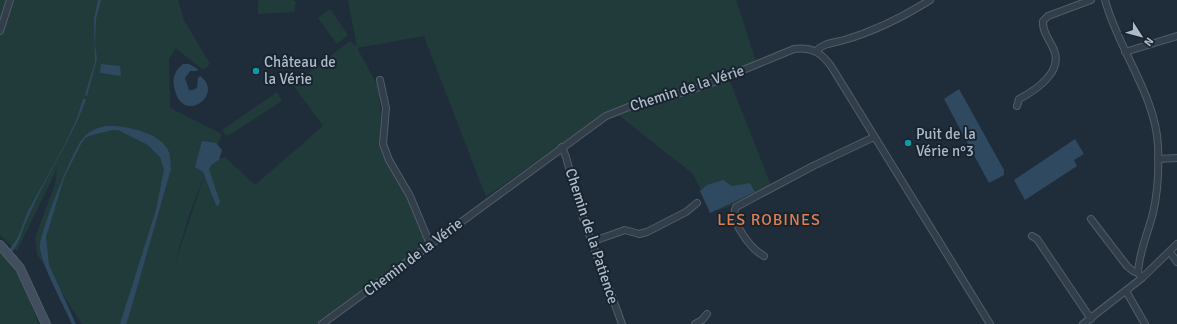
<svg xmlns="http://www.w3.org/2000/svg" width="1177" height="324" font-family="Signika,sans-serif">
  <rect width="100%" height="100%" fill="#1f2d3a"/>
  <g fill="#213b3b" fill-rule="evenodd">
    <path d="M0 0H178L184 20 210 64 203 70 176 48 169 59 170 108 222 134 210 162 225 157 255 185 323 126 293 85 350 41 357 47 348 0H736L758 67 729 79 771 185 726 208 711 211 693 174 611 109 486 197 424 36 357 48 378 86 381 114 380 140 427 242 317 324H82L37 254 35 238 55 184 57 169 17 251 0 235ZM207 168 174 266 188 218Z"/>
    <path d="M258 0H292L296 2 294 12 258 14Z"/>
    <path d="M330 9 348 35 337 44 318 18Z"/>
    <path d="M277 92 282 101 231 134 226 136 222 130Z"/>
    <path d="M0 251C20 269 29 300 39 324H0Z"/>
  </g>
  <g fill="#2f4961">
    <path d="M98 0H101L96 19 95 44 97 59 87 96 85 95 95 62 94 19Z"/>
    <path d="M101 64 120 66 121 76 100 73Z"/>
    <path d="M183 64H189L198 69 197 71H190L185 78 189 90H193L197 88 198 78 200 76C226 94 181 128 174 86 172 76 176 70 183 64Z"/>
    <path d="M959 89 1004 170V175L989 183 944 99Z"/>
    <path d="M83 99H86C74 134 54 163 38 196 34 205 29 214 25 224 21 234 19 243 12 252L17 256 16 258 0 242V240L10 249 18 237 28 211 64 146 77 118Z"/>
    <path d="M107 126C125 125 159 132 168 150 171 156 170 163 171 169L129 316 126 324H120L156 210 164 169 160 157 148 145 118 130H113L92 135 85 138 81 144 64 178 46 237 49 265 76 324H72C64 306 42 266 40 248 39 234 73 149 83 138 89 131 98 127 107 126Z"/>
    <path d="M1075 139 1084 154 1074 160 1077 166 1025 200 1014 180Z"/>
    <path d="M202 141 216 143 222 150 219 160 211 165 209 169 220 202 218 206 216 205 203 172 195 167Z"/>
    <path d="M723 180 732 186 750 183 755 192 710 213 700 191 707 185Z"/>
  </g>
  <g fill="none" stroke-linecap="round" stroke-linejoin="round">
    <defs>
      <g id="street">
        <path d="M1105 0C1118 49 1156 96 1158 146 1159 169 1158 192 1153 213 1148 233 1139 252 1138 273L1142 278"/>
        <path d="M0 31 10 0"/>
        <path d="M816 51C823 43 834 43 844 40 875 31 903 17 930 0"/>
        <path d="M1125 52 1177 36"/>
        <path d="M380 80 386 108 383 144 389 160 410 196 430 244"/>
        <path d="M1017 106 1019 99C1036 90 1063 72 1054 50 1050 40 1042 32 1043 21L1048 16 1091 0"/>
        <path d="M562 147 566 157 582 215 622 324"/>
        <path d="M1158 159 1177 158"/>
        <path d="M1091 219 1127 266 1133 271 1138 273"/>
        <path d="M1032 236 1037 239 1091 319"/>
        <path d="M591 242 625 230 639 234 647 232 686 212 697 203"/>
        <path d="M1170 252 1177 262"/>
        <path d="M764 256C751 249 729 221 736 207L813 166 874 137"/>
        <path d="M1126 291 1145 324"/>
        <path d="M322 324 606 116 631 106 688 91 714 82 794 49C811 47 821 52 831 66L990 324"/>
        <path d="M695 324 702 320 707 314"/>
        <path d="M1083 324 1142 278 1177 244"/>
      </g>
      <path id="secondary" d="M0 245 20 268 46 324"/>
    </defs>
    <use href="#street" stroke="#505d68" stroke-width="8"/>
    <use href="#secondary" stroke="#505d68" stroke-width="10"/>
    <use href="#street" stroke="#323f4b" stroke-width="6"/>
    <use href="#secondary" stroke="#404e5e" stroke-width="8"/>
  </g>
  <g fill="#0f9aa8" stroke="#18242f" stroke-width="1.5">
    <circle cx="256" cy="71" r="4"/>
    <circle cx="908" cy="143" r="4"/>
  </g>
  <g text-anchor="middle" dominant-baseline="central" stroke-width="4" stroke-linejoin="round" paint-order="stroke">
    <g font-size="15" fill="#adbac7" stroke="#18242f" text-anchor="start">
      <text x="264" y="62">Château de<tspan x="264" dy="17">la Vérie</tspan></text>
      <text x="916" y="134">Puit de la<tspan x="916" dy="17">Vérie n°3</tspan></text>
    </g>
    <g font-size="15" fill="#adbac7" stroke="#18242f">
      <text transform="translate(687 88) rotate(-18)">Chemin de la Vérie</text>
      <text transform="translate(592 236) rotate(72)">Chemin de la Patience</text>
      <text transform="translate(413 257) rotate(-37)">Chemin de la Vérie</text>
    </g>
    <g font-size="16" letter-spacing="1" fill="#de8051" stroke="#18242f">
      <text x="769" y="220">LES ROBINES</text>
    </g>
  </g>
  <g transform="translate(1141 36) rotate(126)" stroke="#18242f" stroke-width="3" paint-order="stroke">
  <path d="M0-3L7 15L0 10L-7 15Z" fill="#adbac7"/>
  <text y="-6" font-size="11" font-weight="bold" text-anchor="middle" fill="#adbac7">N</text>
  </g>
</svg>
